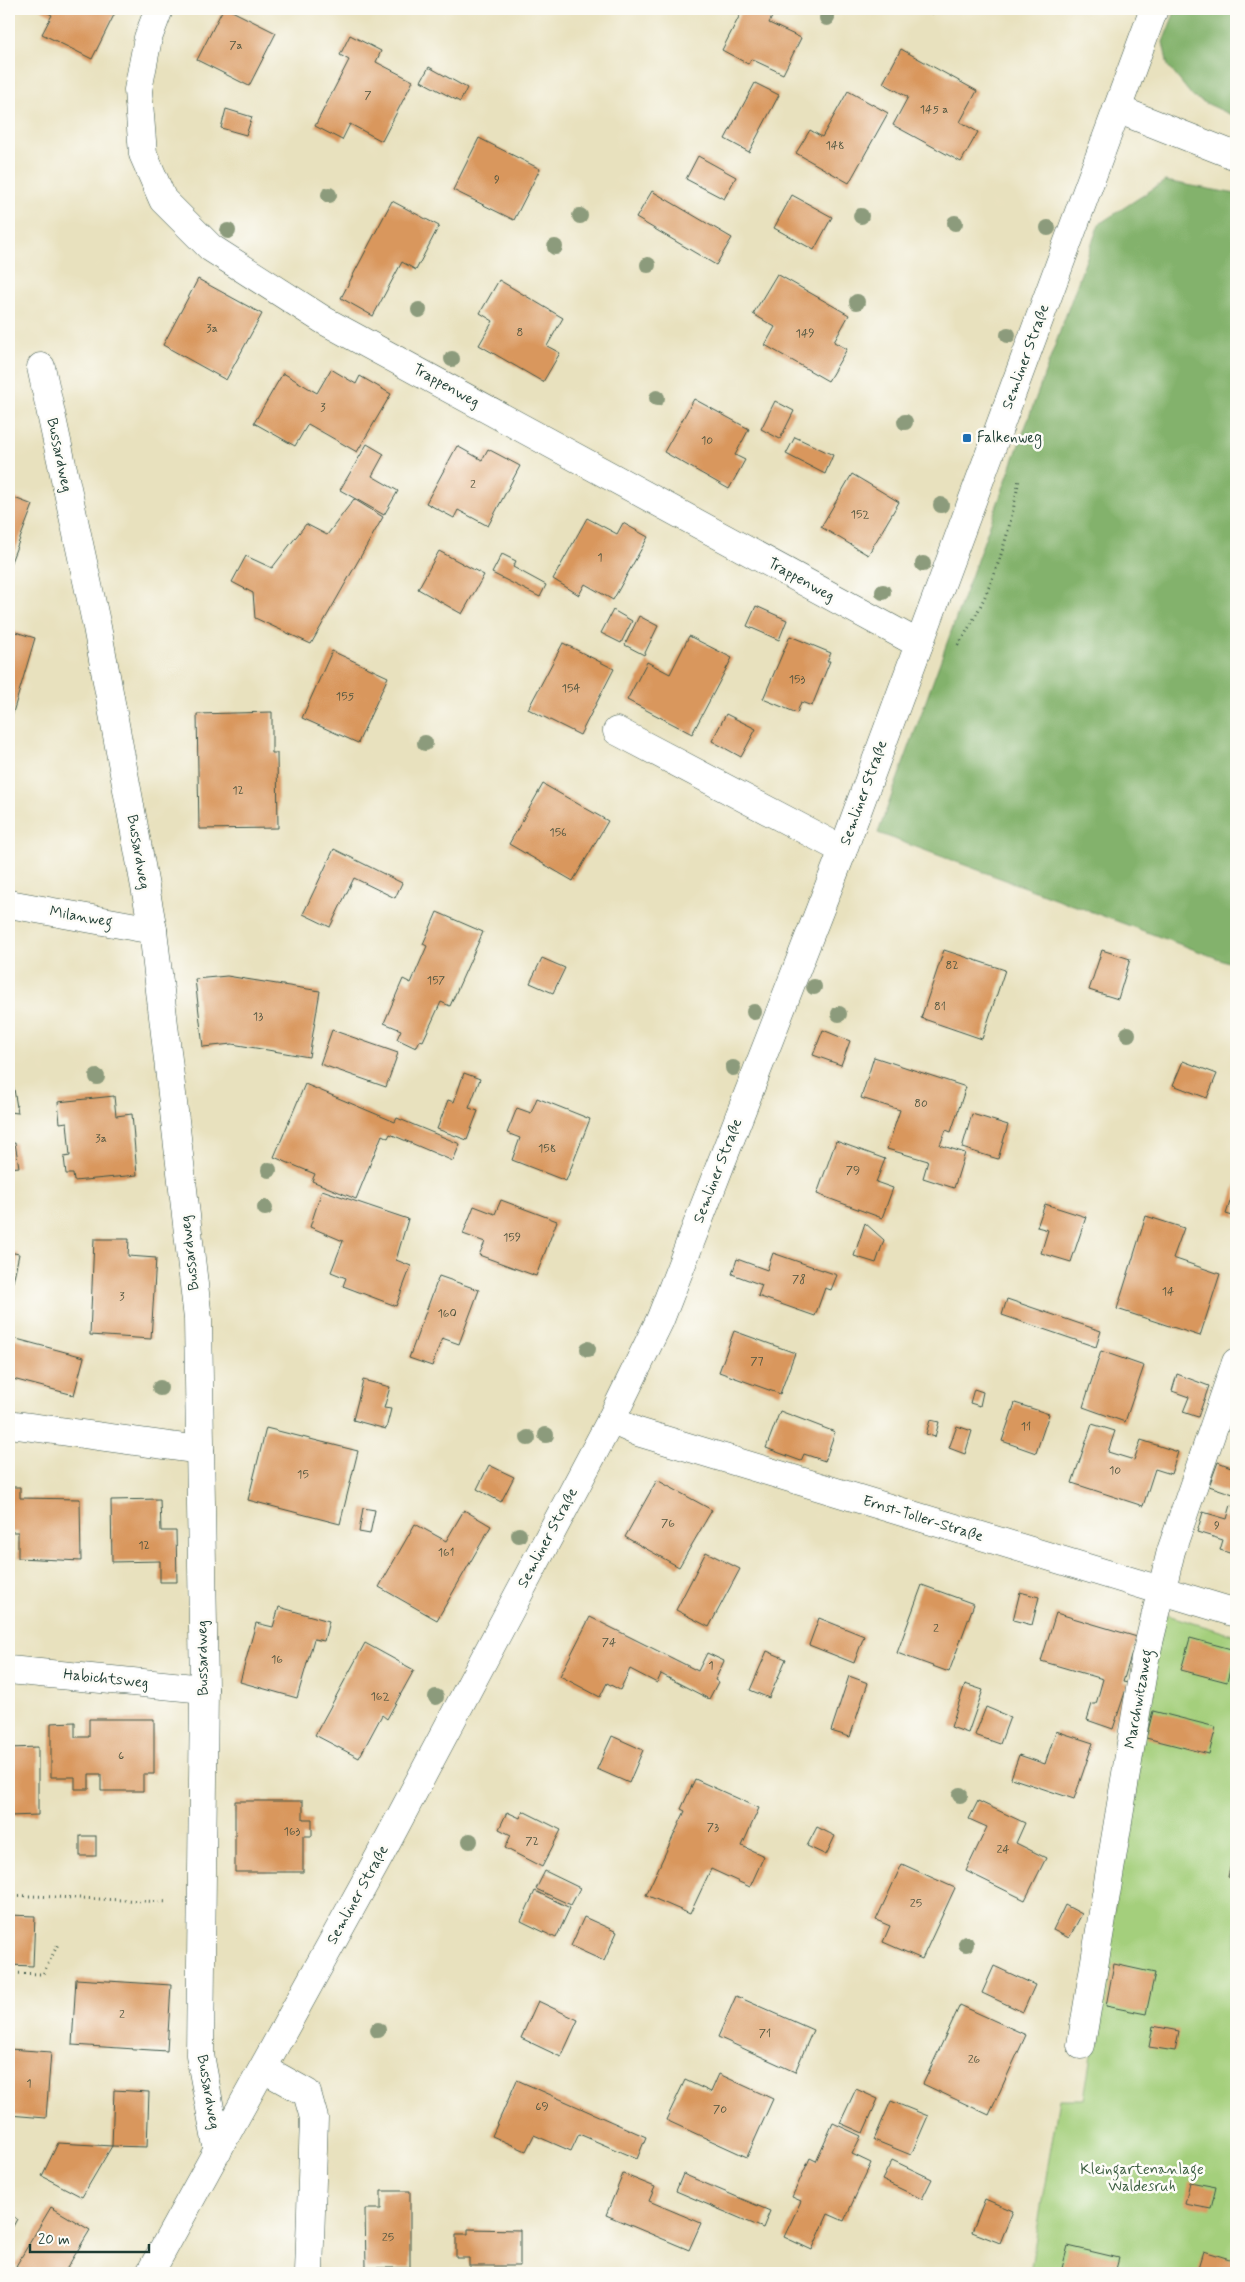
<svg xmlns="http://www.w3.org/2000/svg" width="1245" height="2282" font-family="Mynerve,sans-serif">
  <rect width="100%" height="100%" fill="#fdfcf7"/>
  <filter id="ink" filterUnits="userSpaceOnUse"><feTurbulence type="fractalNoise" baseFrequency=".02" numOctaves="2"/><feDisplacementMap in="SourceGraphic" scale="10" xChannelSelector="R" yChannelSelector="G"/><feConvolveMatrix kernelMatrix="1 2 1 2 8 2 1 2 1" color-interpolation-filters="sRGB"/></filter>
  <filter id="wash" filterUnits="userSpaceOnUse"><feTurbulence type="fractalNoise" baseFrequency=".0096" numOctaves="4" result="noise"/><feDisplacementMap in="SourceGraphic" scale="20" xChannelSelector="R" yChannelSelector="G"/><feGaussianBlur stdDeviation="1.12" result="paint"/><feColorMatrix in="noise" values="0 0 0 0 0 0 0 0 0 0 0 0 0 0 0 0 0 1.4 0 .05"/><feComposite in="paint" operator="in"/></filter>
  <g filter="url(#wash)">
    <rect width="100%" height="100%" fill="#e8e1be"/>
    <path fill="#a4cf7c" stroke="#628658" d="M1164 1614 1236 1636V2273H1030L1059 2099H1084L1153 1657Z"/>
    <g fill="#83b26c" stroke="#517850">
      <path d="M1176 9H1236V117L1193 97 1168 66 1163 42Z"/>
      <path d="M1165 181 1236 194V965L878 833 1099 224Z"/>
    </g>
    <g id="blocks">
      <g fill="#d9975d">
        <path d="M40 9H117L92 59 42 34 52 15Z"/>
        <path d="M223 9H228L276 33 249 86 197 60Z"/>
        <path d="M743 9H776L769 23 801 38 783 74 751 59 748 64 722 50Z"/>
        <path d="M922 9H936L933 14Z"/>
        <path d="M350 35 381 51 376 62 413 81 382 141 350 124 342 140 315 126 349 60 340 55Z"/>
        <path d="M901 49 977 91 960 122 978 132 961 162 893 125 908 97 883 83Z"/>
        <path d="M429 67 467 88 460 102 421 81Z"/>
        <path d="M755 83 779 95 749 152 725 139Z"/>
        <path d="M848 91 888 113 849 183 796 153 810 130 822 137Z"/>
        <path d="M226 109 252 117 246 135 221 128Z"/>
        <path d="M479 138 540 169 514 220 453 190Z"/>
        <path d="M698 156 736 177 724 199 686 179Z"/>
        <path d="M652 191 732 238 716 265 636 218Z"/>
        <path d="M792 195 832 217 814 250 774 228Z"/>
        <path d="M392 201 439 226 416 270 402 262 373 316 341 298Z"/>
        <path d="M777 274 849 315 834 342 847 349 828 381 765 345 775 327 753 314Z"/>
        <path d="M198 279 262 314 226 380 163 345Z"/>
        <path d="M499 280 563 318 547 346 560 353 543 382 479 345 493 321 480 313Z"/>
        <path d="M331 369 356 384 360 376 391 394 357 452 308 424 295 446 254 423 283 373 317 393Z"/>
        <path d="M694 399 749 429 735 455 745 460 729 489 664 452Z"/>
        <path d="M775 401 794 411 780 439 761 429Z"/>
        <path d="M795 437 833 455 825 474 786 454Z"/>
        <path d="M367 444 384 454 372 476 398 491 384 515 340 490Z"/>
        <path d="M457 446 482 460 488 449 520 466 488 526 458 510 454 518 426 503Z"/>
        <path d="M852 474 899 502 868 555 821 527Z"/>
        <path d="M9 496 33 505 9 567Z"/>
        <path d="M354 499 383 517 311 644 255 618 253 593 232 582 246 556 272 568 306 524 327 535Z"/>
        <path d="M587 518 617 534 623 523 648 537 613 600 585 584 579 595 553 579Z"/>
        <path d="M439 551 484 575 462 614 418 589Z"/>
        <path d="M502 554 516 561 513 567 546 585 540 597 492 573Z"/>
        <path d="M756 606 787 620 779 640 747 626Z"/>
        <path d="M613 610 632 621 621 643 601 633Z"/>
        <path d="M639 616 658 626 644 655 625 645Z"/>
        <path d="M9 630 35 638 12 716 9 715Z"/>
        <path d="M689 636 732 658 692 734 627 700 647 662 670 674Z"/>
        <path d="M790 636 831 653 827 661H830L812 706 801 702 797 713 763 699Z"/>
        <path d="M563 643 614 669 580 735 528 709Z"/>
        <path d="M332 651 388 677 358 743 302 718Z"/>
        <path d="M272 712V753H277L278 828 199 829 197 714Z"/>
        <path d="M726 714 756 729 741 757 712 741Z"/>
        <path d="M543 784 608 821 573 881 509 844Z"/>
        <path d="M334 849 402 883 395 898 354 878 330 927 303 914Z"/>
        <path d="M437 912 483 932 450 1006 441 1002 423 1041 420 1040 416 1048 397 1039 401 1030 384 1023 403 979 411 983 427 946 423 944Z"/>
        <path d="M944 950 1005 970 982 1039 921 1018Z"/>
        <path d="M1102 950 1130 959 1118 999 1089 990Z"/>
        <path d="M542 958 565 968 553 993 530 983Z"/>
        <path d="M227 976 320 991 309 1057 232 1044 203 1047 195 979Z"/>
        <path d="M332 1030 398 1053 386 1087 320 1064Z"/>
        <path d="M823 1030 850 1041 841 1065 813 1055Z"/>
        <path d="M874 1057 966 1087 951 1132 946 1130 940 1145 965 1153 954 1188 923 1178 928 1161 887 1149 900 1110 861 1098Z"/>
        <path d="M1183 1061 1217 1074 1207 1098 1173 1085Z"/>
        <path d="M9 1072H11L18 1113 9 1112Z"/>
        <path d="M464 1073 480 1079 469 1108 478 1111 467 1140 437 1129 448 1100 454 1102Z"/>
        <path d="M305 1084 395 1122 397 1118 460 1144 453 1161 390 1134 388 1138 382 1135 356 1199 312 1181 315 1174 274 1157Z"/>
        <path d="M114 1096 116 1116 132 1114 137 1175 74 1181 73 1174H66L64 1157 70 1156 67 1122 60 1123 58 1102Z"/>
        <path d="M537 1098 590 1119 566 1181 512 1160 520 1138 507 1133 517 1108 531 1113Z"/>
        <path d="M972 1114 1008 1125 998 1159 962 1148Z"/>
        <path d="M836 1141 885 1159 876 1182 893 1188 882 1218 817 1194Z"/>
        <path d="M15 1143 19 1167 9 1168V1144Z"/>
        <path d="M1236 1184V1217L1226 1214Z"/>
        <path d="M322 1190 408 1219 396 1260 411 1266 396 1306 343 1286 346 1278 331 1272 343 1241 310 1227Z"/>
        <path d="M501 1200 557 1221 536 1276 479 1255 485 1242 463 1234 474 1206 495 1214Z"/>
        <path d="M1045 1204 1086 1217 1071 1262 1041 1253 1048 1230 1037 1227Z"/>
        <path d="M1146 1216 1184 1228 1173 1258 1220 1274 1200 1336 1117 1309Z"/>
        <path d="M865 1223 884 1240 876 1263 854 1256Z"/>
        <path d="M94 1239H129L128 1256 156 1258 151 1339 90 1335Z"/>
        <path d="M9 1252 19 1254 13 1282 9 1281Z"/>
        <path d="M773 1253 837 1275 831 1290 825 1288 815 1316 758 1296 762 1285 732 1274 737 1259 767 1270Z"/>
        <path d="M439 1276 479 1290 459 1344 442 1338 432 1366 409 1358Z"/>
        <path d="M1007 1299 1101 1331 1096 1347 1002 1315Z"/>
        <path d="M734 1331 795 1353 780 1394 719 1372Z"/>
        <path d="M9 1337 84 1357 74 1395 9 1378Z"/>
        <path d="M1101 1351 1144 1366 1125 1422 1083 1407Z"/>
        <path d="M1177 1374 1209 1386 1198 1417 1183 1412 1189 1397 1172 1391Z"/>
        <path d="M363 1380 390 1387 384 1408 391 1409 386 1429 353 1420Z"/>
        <path d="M974 1389 983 1392 980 1406 970 1403Z"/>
        <path d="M1015 1403 1049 1414 1036 1453 1002 1441Z"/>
        <path d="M780 1411 835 1432 825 1461 804 1454 801 1461 766 1448Z"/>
        <path d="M930 1420 939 1422 935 1437 926 1434Z"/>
        <path d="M1092 1424 1115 1431 1108 1452 1134 1460 1141 1440 1178 1452 1171 1474 1155 1469 1143 1506 1072 1483Z"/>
        <path d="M957 1426 972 1431 965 1454 949 1448Z"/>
        <path d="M266 1428 358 1451 340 1524 248 1500Z"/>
        <path d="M1218 1462 1236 1469V1495L1209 1486Z"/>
        <path d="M489 1465 514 1477 501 1502 477 1489Z"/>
        <path d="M657 1480 712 1510 679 1567 625 1537Z"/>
        <path d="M9 1487H20V1498L80 1499 81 1561 18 1558V1532H9Z"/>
        <path d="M160 1499 161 1531H176L177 1582H160V1561L112 1562 111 1500Z"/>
        <path d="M1231 1505 1236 1507V1555L1220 1550 1223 1540 1197 1532 1203 1512 1227 1519Z"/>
        <path d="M363 1508 375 1510 370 1534 359 1532Z"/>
        <path d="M464 1510 491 1526 437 1620 379 1587 415 1524 446 1541Z"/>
        <path d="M706 1552 740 1569 709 1627 676 1610Z"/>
        <path d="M922 1585 974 1604 949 1672 897 1653Z"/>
        <path d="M1020 1592 1039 1597 1032 1625 1013 1620Z"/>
        <path d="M279 1607 329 1621 324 1641 314 1639 297 1698 240 1682 256 1623 273 1627Z"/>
        <path d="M1056 1613 1137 1637 1123 1682 1128 1683 1113 1729 1087 1720 1092 1704H1096L1103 1679 1041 1661Z"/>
        <path d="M590 1617 698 1671 707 1653 724 1661 715 1680 718 1682 709 1699 661 1674 657 1683 630 1669 620 1690 607 1683 600 1697 560 1676Z"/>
        <path d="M819 1618 864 1636 854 1663 809 1645Z"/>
        <path d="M1190 1638 1235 1650 1227 1682 1181 1670Z"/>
        <path d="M365 1643 414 1670 387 1719 382 1715 359 1758 315 1735Z"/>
        <path d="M767 1651 786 1659 769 1698 750 1690Z"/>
        <path d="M849 1676 868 1683 850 1737 831 1731Z"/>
        <path d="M965 1684 983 1690 968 1733 951 1727Z"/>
        <path d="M986 1707 1010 1717 1000 1744 975 1735Z"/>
        <path d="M1153 1711 1216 1727 1209 1754 1146 1738Z"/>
        <path d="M89 1719H154V1774H143V1791H101V1774H89V1789H75V1777H51V1723L75 1722V1737H89Z"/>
        <path d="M1056 1731 1093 1743 1074 1799 1011 1778 1019 1755 1045 1764Z"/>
        <path d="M612 1736 643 1750 629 1783 597 1769Z"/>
        <path d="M38 1747V1815L9 1816V1748Z"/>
        <path d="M695 1779 759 1808 742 1846 764 1856 750 1887 711 1869 690 1914 646 1895 685 1811 681 1809Z"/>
        <path d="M235 1801H303V1819H312V1836H303V1872H235Z"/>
        <path d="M978 1801 1025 1823 1016 1843 1046 1858 1025 1900 966 1871 987 1827 969 1819Z"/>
        <path d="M523 1811 561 1830 542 1867 505 1848 511 1835 499 1829 507 1812 520 1818Z"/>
        <path d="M817 1827 835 1836 826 1855 807 1846Z"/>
        <rect x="80" y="1836" width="16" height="20"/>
        <path d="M1236 1844V1879L1228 1877Z"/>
        <path d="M902 1864 955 1888 922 1959 883 1942 890 1926 876 1920Z"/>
        <path d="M545 1871 580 1888 571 1905 536 1889Z"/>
        <path d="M535 1891 570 1908 556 1938 521 1921Z"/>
        <path d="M1065 1905 1082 1914 1069 1938 1053 1930Z"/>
        <path d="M9 1915 35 1916 33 1966 9 1965Z"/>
        <path d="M584 1917 617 1932 604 1961 571 1946Z"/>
        <path d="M1114 1964 1155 1973 1146 2014 1106 2006Z"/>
        <path d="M994 1966 1035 1985 1023 2012 982 1993Z"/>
        <path d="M76 1979 171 1985 167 2051 72 2045Z"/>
        <path d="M736 1996 813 2030 795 2072 718 2037Z"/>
        <path d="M538 2001 578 2020 561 2057 521 2038Z"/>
        <path d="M960 2005 1026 2035 989 2115 923 2084Z"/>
        <path d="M1153 2026 1179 2031 1175 2051 1149 2047Z"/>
        <path d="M9 2049 51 2052 46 2118 9 2115Z"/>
        <path d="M719 2074 773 2099 747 2157 666 2120 685 2080 711 2092Z"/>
        <path d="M517 2080 646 2137 637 2159 579 2134 571 2151 534 2135 526 2151 492 2136Z"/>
        <path d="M856 2089 878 2099 863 2133 840 2123Z"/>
        <path d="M114 2090 149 2092 147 2147 112 2146Z"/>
        <path d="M891 2101 928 2116 911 2155 874 2140Z"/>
        <path d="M833 2123 861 2136 852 2154 871 2163 844 2221 828 2214 812 2250 784 2237 801 2201 792 2197 810 2158 816 2161Z"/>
        <path d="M58 2143 112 2146 82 2197 42 2176Z"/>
        <path d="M892 2160 932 2179 922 2199 882 2180Z"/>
        <path d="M623 2174 655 2187 649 2201 701 2223 689 2250 606 2215Z"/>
        <path d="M683 2174 770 2211 763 2228 676 2191Z"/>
        <path d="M1190 2182 1216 2187 1211 2209 1185 2204Z"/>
        <path d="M381 2191H410V2268H366L365 2209H381Z"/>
        <path d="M985 2199 1013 2211 1000 2243 972 2232Z"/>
        <path d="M51 2207 90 2230 64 2273H29L16 2266Z"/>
        <path d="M9 2214 17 2219 9 2234Z"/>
        <path d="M468 2229 520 2230V2266H469V2258H456V2234H468Z"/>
        <path d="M1068 2246 1119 2258 1115 2273H1083L1062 2268Z"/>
        <path d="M1204 2251 1236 2261V2273H1206L1198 2271Z"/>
      </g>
    </g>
  </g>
  <g filter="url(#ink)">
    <use href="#blocks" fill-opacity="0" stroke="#3d5649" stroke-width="1"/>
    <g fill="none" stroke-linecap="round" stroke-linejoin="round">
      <defs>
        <g id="minor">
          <path d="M159 9 148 38 138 90 143 154 163 200 211 248 325 321 919 644"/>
          <path d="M1117 109 1236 156"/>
          <path d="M41 367 97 627 153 930 198 1319 204 1689 200 2055 218 2151"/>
          <path d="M617 731 843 850"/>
          <path d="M9 904 153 930"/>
          <path d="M611 1420 638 1432 1236 1613"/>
          <path d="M9 1424 200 1450"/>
          <path d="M9 1670 204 1689"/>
          <path d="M1081 2045 1145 1659 1171 1551 1236 1362"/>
          <path d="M264 2069 307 2093 314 2118 309 2273"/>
          <path d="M150 2273 379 1857 611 1420 660 1320 843 850 1154 9"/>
        </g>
      </defs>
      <use href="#minor" stroke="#3d5649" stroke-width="29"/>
      <g stroke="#3d5649" stroke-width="3" stroke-dasharray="1 4" stroke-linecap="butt">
        <path d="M958 645C992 594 1009 538 1019 479"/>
        <path d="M9 1895 168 1902"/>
        <path d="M9 1973 43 1974 58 1944"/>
      </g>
      <use href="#minor" stroke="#fff" stroke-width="28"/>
    </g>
    <g fill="#8c9b7c">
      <circle cx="827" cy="18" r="8"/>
      <circle cx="329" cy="195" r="8"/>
      <circle cx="580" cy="216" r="8"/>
      <circle cx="861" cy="216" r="8"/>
      <circle cx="955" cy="223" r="8"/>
      <circle cx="1048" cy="228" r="8"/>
      <circle cx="228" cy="231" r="8"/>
      <circle cx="555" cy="247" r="8"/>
      <circle cx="648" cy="265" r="8"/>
      <circle cx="857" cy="302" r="8"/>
      <circle cx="419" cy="310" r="8"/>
      <circle cx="1008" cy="335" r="8"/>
      <circle cx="452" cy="359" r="8"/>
      <circle cx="657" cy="398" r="8"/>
      <circle cx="905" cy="422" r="8"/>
      <circle cx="941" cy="505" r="8"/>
      <circle cx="923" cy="564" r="8"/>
      <circle cx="883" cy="592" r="8"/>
      <circle cx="425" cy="743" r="8"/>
      <circle cx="814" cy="987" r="8"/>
      <circle cx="754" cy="1012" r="8"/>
      <circle cx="839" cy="1014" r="8"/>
      <circle cx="1128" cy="1034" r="8"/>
      <circle cx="733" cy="1068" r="8"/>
      <circle cx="97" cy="1077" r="8"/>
      <circle cx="269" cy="1170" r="8"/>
      <circle cx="265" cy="1208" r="8"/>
      <circle cx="588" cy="1349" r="8"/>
      <circle cx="160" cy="1388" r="8"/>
      <circle cx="546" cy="1435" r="8"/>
      <circle cx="528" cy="1438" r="8"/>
      <circle cx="519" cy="1535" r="8"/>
      <circle cx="436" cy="1697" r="8"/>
      <circle cx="960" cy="1795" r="8"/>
      <circle cx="470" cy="1841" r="8"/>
      <circle cx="966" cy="1944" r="8"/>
      <circle cx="378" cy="2030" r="8"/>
    </g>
  </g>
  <rect fill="#1f6fb2" stroke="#fdfcf7" stroke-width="2" x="962" y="433" width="10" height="10" rx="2.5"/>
  <g text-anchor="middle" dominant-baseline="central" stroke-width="5" stroke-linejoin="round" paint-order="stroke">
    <g font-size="12" fill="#4e543e">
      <text x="236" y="46">7a</text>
      <text x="368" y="96">7</text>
      <text x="934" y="110">145 a</text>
      <text x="835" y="146">148</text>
      <text x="497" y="180">9</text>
      <text x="212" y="329">3a</text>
      <text x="520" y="333">8</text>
      <text x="805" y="334">149</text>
      <text x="323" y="408">3</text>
      <text x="707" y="441">10</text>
      <text x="473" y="485">2</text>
      <text x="860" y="515">152</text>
      <text x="600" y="558">1</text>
      <text x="797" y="680">153</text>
      <text x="571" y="689">154</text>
      <text x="345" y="697">155</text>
      <text x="238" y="791">12</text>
      <text x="558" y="833">156</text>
      <text x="952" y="966">82</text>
      <text x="436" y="981">157</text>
      <text x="940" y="1007">81</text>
      <text x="258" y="1017">13</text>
      <text x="921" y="1104">80</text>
      <text x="101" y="1139">3a</text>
      <text x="547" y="1149">158</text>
      <text x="853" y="1171">79</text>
      <text x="512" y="1238">159</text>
      <text x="799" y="1280">78</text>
      <text x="1168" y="1292">14</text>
      <text x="122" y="1297">3</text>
      <text x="447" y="1314">160</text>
      <text x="757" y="1362">77</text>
      <text x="1026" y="1427">11</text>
      <text x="1115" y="1471">10</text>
      <text x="303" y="1475">15</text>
      <text x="668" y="1524">76</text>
      <text x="1217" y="1526">9</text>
      <text x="144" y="1546">12</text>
      <text x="446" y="1553">161</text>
      <text x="936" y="1629">2</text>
      <text x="609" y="1643">74</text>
      <text x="277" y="1660">16</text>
      <text x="711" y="1666">1</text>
      <text x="380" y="1697">162</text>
      <text x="121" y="1756">6</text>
      <text x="713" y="1828">73</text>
      <text x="292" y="1832">163</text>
      <text x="532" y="1842">72</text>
      <text x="1003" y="1850">24</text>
      <text x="916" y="1904">25</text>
      <text x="122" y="2015">2</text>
      <text x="765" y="2034">71</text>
      <text x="974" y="2060">26</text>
      <text x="29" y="2084">1</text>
      <text x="542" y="2107">69</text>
      <text x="720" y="2110">70</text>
      <text x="388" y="2238">25</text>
    </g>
    <g font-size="15" fill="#1f3d34" stroke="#fdfcf7">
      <text transform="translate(1026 357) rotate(-70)">Semliner Straße</text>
      <text transform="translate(446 386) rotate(29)">Trappenweg</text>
      <text transform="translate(59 455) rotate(78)">Bussardweg</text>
      <text transform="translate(801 580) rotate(29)">Trappenweg</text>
      <text transform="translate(864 793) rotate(-70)">Semliner Straße</text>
      <text transform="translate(138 852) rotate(80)">Bussardweg</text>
      <text transform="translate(81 917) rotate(10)">Milanweg</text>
      <text transform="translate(718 1171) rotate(-69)">Semliner Straße</text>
      <text transform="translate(190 1253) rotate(-97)">Bussardweg</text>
      <text transform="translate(923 1519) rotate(17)">Ernst-Toller-Straße</text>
      <text transform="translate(548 1538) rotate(-62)">Semliner Straße</text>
      <text transform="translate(203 1658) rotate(-91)">Bussardweg</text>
      <text transform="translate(106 1679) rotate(6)">Habichtsweg</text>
      <text transform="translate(1139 1699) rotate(-80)">Marchwitzaweg</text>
      <text transform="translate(358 1895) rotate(-61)">Semliner Straße</text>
      <text transform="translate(208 2092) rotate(80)">Bussardweg</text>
    </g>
    <g font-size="15" fill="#1f3d34" stroke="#fdfcf7" text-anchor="start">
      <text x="977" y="438">Falkenweg</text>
    </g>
    <g font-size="15" fill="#406246" stroke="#fdfcf7">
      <text x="1142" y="2170">Kleingartenanlage<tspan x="1142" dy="17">Waldesruh</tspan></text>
    </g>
  </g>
  <rect width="1245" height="2282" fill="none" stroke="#fdfcf7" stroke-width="30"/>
  <path d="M30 2244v8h119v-8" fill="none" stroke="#1f3d34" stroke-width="2.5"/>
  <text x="38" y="2244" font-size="15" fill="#1f3d34" stroke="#fdfcf7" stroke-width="4" paint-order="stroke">20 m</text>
</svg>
